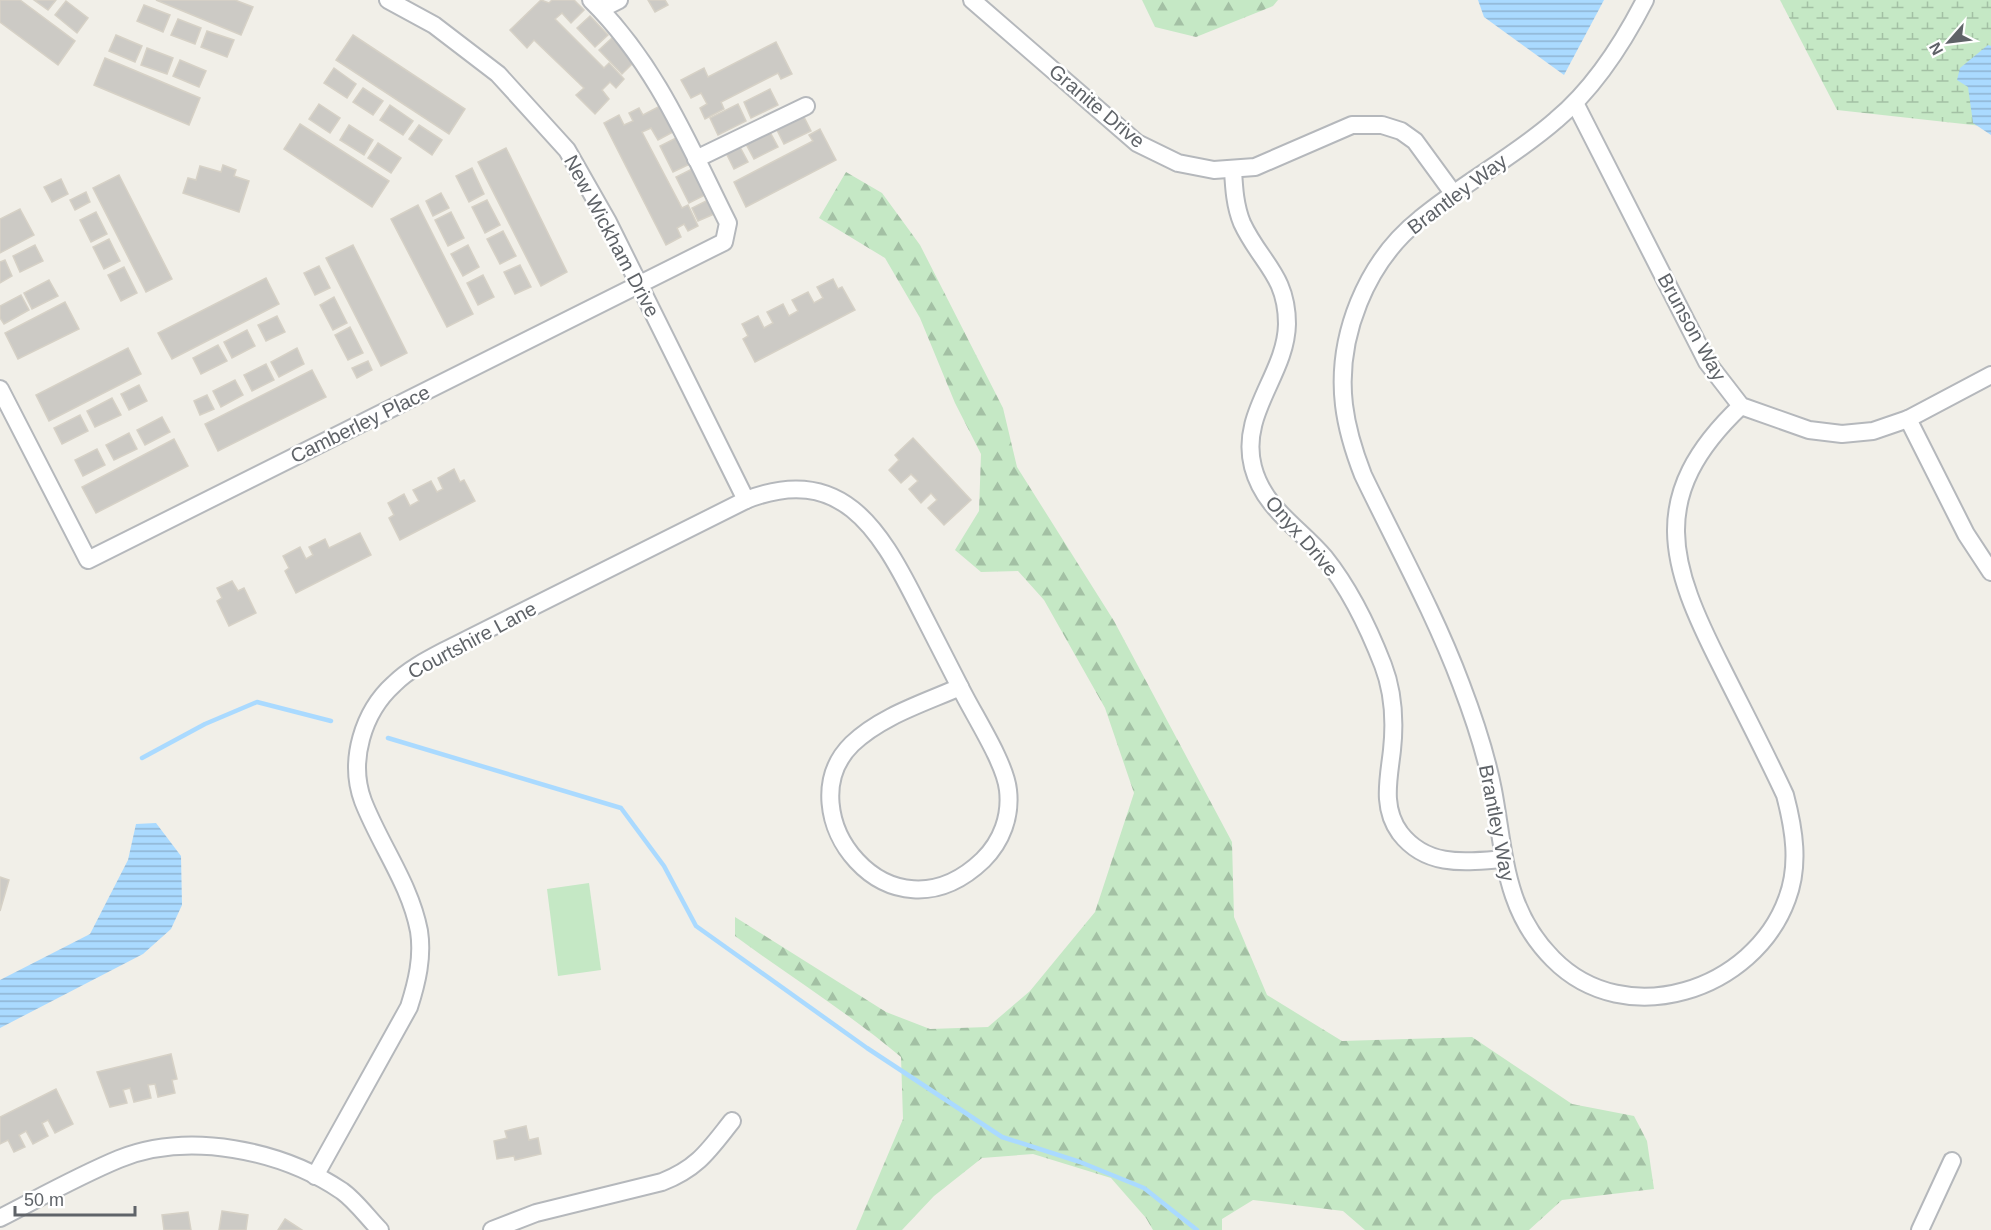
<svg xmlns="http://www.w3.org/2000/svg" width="1991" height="1230" font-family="Arial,sans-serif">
  <defs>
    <pattern id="forest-firs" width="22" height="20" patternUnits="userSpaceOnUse" patternTransform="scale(1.5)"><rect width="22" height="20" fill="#c5e8c5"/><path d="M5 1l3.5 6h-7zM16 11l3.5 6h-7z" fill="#a3c0a4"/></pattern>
    <pattern id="wetland-marsh" width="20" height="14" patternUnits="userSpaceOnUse" patternTransform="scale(1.5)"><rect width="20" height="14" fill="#c5e8c5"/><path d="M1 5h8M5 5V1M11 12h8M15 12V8" fill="none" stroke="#a3c0a4"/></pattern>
    <pattern id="water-rules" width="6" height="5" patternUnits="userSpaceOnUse" patternTransform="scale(1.5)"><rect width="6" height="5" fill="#aadaff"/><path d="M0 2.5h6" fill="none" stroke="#8eb4d2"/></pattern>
  </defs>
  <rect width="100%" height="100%" fill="#f1efe8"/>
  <g fill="url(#forest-firs)">
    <path d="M1142 0H1278L1273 6 1196 37 1155 27Z"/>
    <path d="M846 172 882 193 920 245 1003 408 1017 467 1114 621 1232 842 1234 917 1267 995 1342 1041 1472 1037 1572 1104 1634 1116 1647 1141 1654 1189 1562 1200 1529 1230H1365L1343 1211 1253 1200 1222 1219V1230H1153L1146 1218 1111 1178 1033 1154 982 1158 934 1196 902 1230H856L903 1119 901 1057C849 1013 790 977 735 936V917L886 1012 930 1029 988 1027 1030 991 1095 912 1134 793 1105 708 1044 600 1018 571 981 572 955 550 979 511 981 454 955 403 920 318 885 258 819 218Z"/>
  </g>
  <path fill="url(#wetland-marsh)" d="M1780 0H1991V127L1837 110Z"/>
  <path fill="#c5e8c5" d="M589 883 601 970 558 976 547 889Z"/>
  <g fill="url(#water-rules)">
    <path d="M1478 0H1604L1564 75 1484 17Z"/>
    <path d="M1988 45 1991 46V135L1973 123 1968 87 1957 80 1960 68Z"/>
    <path d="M156 823 181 856 182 905 171 929 143 954 0 1028V980L90 934 128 860 136 824Z"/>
  </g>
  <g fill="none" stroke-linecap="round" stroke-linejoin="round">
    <g stroke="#aadaff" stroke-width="4.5">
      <path d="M388 738 621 808 664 866 696 926 867 1048 1002 1137 1080 1162 1144 1188 1197 1230"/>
      <path d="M142 758 205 724 257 702 331 721"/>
    </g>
  </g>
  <g fill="#cccac5" stroke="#d6d1c6" stroke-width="1.5">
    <path d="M0 0H20L75 41 58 65 0 22Z"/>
    <path d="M34 0H56L48 10Z"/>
    <path d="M156 0H235L253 7 241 35Z"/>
    <path d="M541 0 549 3 552 0H574L584 10 571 23 562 13 555 19 604 68 609 63 624 79 616 88 610 82 602 90 609 99 595 114 576 95 584 88 534 40 527 48 510 30Z"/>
    <path d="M648 0H665L668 5 655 12Z"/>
    <path d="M66 1 88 18 77 33 55 15Z"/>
    <path d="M144 5 170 15 163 32 137 21Z"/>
    <path d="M590 16 608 35 595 47 577 28Z"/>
    <path d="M178 19 201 28 195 44 171 35Z"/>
    <path d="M207 31 234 40 227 57 201 47Z"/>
    <path d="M116 35 142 46 135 62 109 51Z"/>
    <path d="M353 35 465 109 449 134 336 60Z"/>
    <path d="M612 38 635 61 622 74 599 50Z"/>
    <path d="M776 42 792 74 781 79 778 73 721 102 724 109 705 119 700 108 707 104 701 93 691 98 681 80 704 68 708 77Z"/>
    <path d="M147 48 173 58 167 74 141 65Z"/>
    <path d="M105 58 200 98 189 125 94 85Z"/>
    <path d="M180 60 206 71 199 87 173 76Z"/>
    <path d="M334 68 356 84 347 98 324 83Z"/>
    <path d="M363 88 383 101 373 115 353 102Z"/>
    <path d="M770 89 778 105 751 118 744 102Z"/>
    <path d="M319 104 340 118 330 133 309 119Z"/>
    <path d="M738 104 746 121 718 135 710 118Z"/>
    <path d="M390 105 413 121 403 135 380 120Z"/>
    <path d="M660 106 673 132 658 140 651 128 642 132 682 208 688 205 698 226 688 231 684 224 677 228 681 237 666 245 604 123 619 115 624 125 633 121 629 113 639 108 643 115Z"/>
    <path d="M803 115 811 131 784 144 776 128Z"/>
    <path d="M300 124 389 181 372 207 284 149Z"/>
    <path d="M349 125 373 140 364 155 340 140Z"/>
    <path d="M419 125 442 140 432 155 409 139Z"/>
    <path d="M820 129 836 160 746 207 734 182 813 141 809 135Z"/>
    <path d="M770 132 778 147 754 159 746 144Z"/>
    <path d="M676 138 690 164 673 172 660 146Z"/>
    <path d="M378 143 401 158 391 173 368 158Z"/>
    <path d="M740 147 748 162 734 169 726 153Z"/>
    <path d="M506 148 567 272 541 286 478 162Z"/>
    <path d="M223 165 236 170 234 176 249 181 239 212 183 193 188 178 196 180 200 166 221 172Z"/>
    <path d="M472 168 484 194 469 202 456 176Z"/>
    <path d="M692 169 705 195 689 203 676 177Z"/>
    <path d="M119 175 172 279 146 292 93 188Z"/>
    <path d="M61 179 68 194 52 202 44 187Z"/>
    <path d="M86 192 90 202 75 210 70 200Z"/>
    <path d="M441 193 449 208 433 216 426 201Z"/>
    <path d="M487 200 500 225 485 233 472 207Z"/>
    <path d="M708 200 714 214 698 221 692 208Z"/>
    <path d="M418 205 473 314 447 327 391 219Z"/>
    <path d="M20 209 34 235 0 253V219Z"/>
    <path d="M96 212 107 234 91 242 80 220Z"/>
    <path d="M451 212 464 238 448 246 435 220Z"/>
    <path d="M503 231 516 256 500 264 487 239Z"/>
    <path d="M109 239 120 261 104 269 93 247Z"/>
    <path d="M35 245 43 261 20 272 13 256Z"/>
    <path d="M353 245 407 353 381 366 326 258Z"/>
    <path d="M468 245 479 267 463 276 451 254Z"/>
    <path d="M5 260 12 276 0 283V262Z"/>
    <path d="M520 265 531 287 515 294 504 272Z"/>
    <path d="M319 266 330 288 315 295 304 273Z"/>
    <path d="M124 267 137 293 121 301 108 275Z"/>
    <path d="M483 275 494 297 478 305 467 283Z"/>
    <path d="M266 278 279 304 172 359 158 333Z"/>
    <path d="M833 279 838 289 842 287 855 310 755 362 743 339 748 336 742 324 758 316 764 328 773 323 767 312 783 304 789 316 798 311 792 300 808 292 814 303 823 298 817 287Z"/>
    <path d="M49 280 58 296 32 309 24 293Z"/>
    <path d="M21 295 29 310 4 324 0 318V306Z"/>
    <path d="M334 297 347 323 333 330 320 305Z"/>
    <path d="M65 302 79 329 18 359 5 333Z"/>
    <path d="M277 316 285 332 266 341 258 325Z"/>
    <path d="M350 327 363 353 348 360 335 335Z"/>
    <path d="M247 330 255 346 232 358 224 342Z"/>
    <path d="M218 345 227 361 201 374 193 358Z"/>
    <path d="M128 348 141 374 49 421 36 395Z"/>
    <path d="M297 348 304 364 279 377 271 362Z"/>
    <path d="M368 361 372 370 357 378 352 368Z"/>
    <path d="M266 364 274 380 252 391 244 375Z"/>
    <path d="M312 370 326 397 218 451 205 424Z"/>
    <path d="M235 380 243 395 221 407 213 391Z"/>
    <path d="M139 385 147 401 129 410 121 394Z"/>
    <path d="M207 395 214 409 200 415 194 401Z"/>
    <path d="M112 398 121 415 95 427 87 411Z"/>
    <path d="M80 415 88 431 62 444 54 428Z"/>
    <path d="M162 417 170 432 145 445 137 430Z"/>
    <path d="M129 433 137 449 114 460 106 445Z"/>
    <path d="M913 438 971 500 944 525 928 508 937 500 931 493 921 503 909 489 918 481 911 474 901 483 889 470 899 460 895 455Z"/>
    <path d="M174 439 188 466 96 513 82 487Z"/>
    <path d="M97 449 105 465 83 476 75 460Z"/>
    <path d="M454 469 460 482 464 480 475 501 400 540 389 518 394 515 388 503 404 494 410 506 419 501 413 490 431 481 437 492 443 489 438 478Z"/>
    <path d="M360 533 371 555 296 593 285 571 289 568 283 556 300 547 306 559 313 555 309 547 325 539 329 548Z"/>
    <path d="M232 581 238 591 244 588 256 613 229 626 217 601 222 598 217 588Z"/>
    <path d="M0 877 9 880 0 911Z"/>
    <path d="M171 1054 177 1079 172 1080 175 1093 158 1097 155 1084 148 1085 151 1098 134 1102 130 1088 123 1090 127 1103 110 1107 97 1072Z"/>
    <path d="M56 1089 73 1124 55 1133 48 1120 42 1123 48 1136 33 1144 26 1131 19 1135 25 1147 14 1152 8 1140 0 1144V1117Z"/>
    <path d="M526 1126 529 1140 538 1138 541 1154 515 1160 514 1156 497 1159 494 1141 507 1138 505 1131Z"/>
    <path d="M222 1211 248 1215 246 1230H219Z"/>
    <path d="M188 1212 191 1230H164L162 1215Z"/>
    <path d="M285 1219 302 1230H278Z"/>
  </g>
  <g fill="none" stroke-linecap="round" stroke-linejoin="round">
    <defs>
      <g id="minor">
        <path d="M388 0 434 25 498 74 567 150 608 222 746 500"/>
        <path d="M972 0 1137 143 1178 163 1214 170 1255 167 1352 125H1382L1401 131 1415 141 1453 193"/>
        <path d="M1645 0C1623 43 1593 89 1556 120 1514 157 1463 183 1420 219 1366 262 1336 337 1344 405 1347 430 1354 452 1363 475 1396 544 1434 612 1461 684 1474 718 1486 754 1493 790 1505 854 1504 910 1553 959 1626 1033 1754 990 1787 899 1800 865 1794 829 1785 795 1765 752 1743 710 1722 668 1669 564 1646 496 1741 406"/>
        <path d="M601 9 619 0"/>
        <path d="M1575 103 1707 362 1741 406 1809 430 1842 434 1873 431 1908 419 1991 375"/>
        <path d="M696 159 806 106"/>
        <path d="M1233 170C1234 188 1235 206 1242 223 1260 262 1287 275 1287 324 1286 375 1239 413 1253 467 1264 509 1299 527 1325 558 1349 588 1369 629 1383 665 1393 691 1395 722 1392 750 1389 778 1381 807 1400 833 1427 868 1466 862 1504 859"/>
        <path d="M0 389 88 560 724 242 728 223C688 143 656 64 591 0"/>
        <path d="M1908 419 1966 534 1991 572"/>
        <path d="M960 687C973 714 1005 762 1008 790 1011 816 1002 841 983 860 889 950 784 811 852 744 881 716 924 703 960 687Z"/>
        <path d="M315 1176 409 1007C417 982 423 957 419 931 410 884 380 845 363 801 348 761 363 712 394 684 409 669 429 659 448 649L746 500C840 463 879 528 916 601 931 630 945 658 960 687"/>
        <path d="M0 1218C39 1198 78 1176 119 1159 189 1131 281 1150 342 1191 356 1201 368 1218 380 1230"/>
        <path d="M492 1230 536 1213 662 1182C698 1168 709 1150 732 1121"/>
        <path d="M1920 1230 1952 1161"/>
      </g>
    </defs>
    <use href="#minor" stroke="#b5b8bc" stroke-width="20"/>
    <use href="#minor" stroke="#fff" stroke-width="16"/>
  </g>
  <g text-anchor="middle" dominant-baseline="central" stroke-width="5" stroke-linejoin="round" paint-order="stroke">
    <g font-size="20" fill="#5f6368" stroke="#fff">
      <text transform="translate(1097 106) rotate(40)">Granite Drive</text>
      <text transform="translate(1457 194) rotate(-37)">Brantley Way</text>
      <text transform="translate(612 236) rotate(62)">New Wickham Drive</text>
      <text transform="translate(1692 327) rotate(61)">Brunson Way</text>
      <text transform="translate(360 424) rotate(-26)">Camberley Place</text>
      <text transform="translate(1302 536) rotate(49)">Onyx Drive</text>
      <text transform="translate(472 640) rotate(-28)">Courtshire Lane</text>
      <text transform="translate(1497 823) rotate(79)">Brantley Way</text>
    </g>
  </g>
  <g transform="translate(1949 42) rotate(242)" stroke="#ffffff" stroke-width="4.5" paint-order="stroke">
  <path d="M0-4.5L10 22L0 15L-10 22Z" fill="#5f6368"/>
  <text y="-9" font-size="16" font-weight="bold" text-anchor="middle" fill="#5f6368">N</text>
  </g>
  <path d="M15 1206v9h120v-9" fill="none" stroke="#5f6368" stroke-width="3"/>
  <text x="24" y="1206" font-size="18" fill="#5f6368" stroke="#ffffff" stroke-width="4.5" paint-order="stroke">50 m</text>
</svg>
